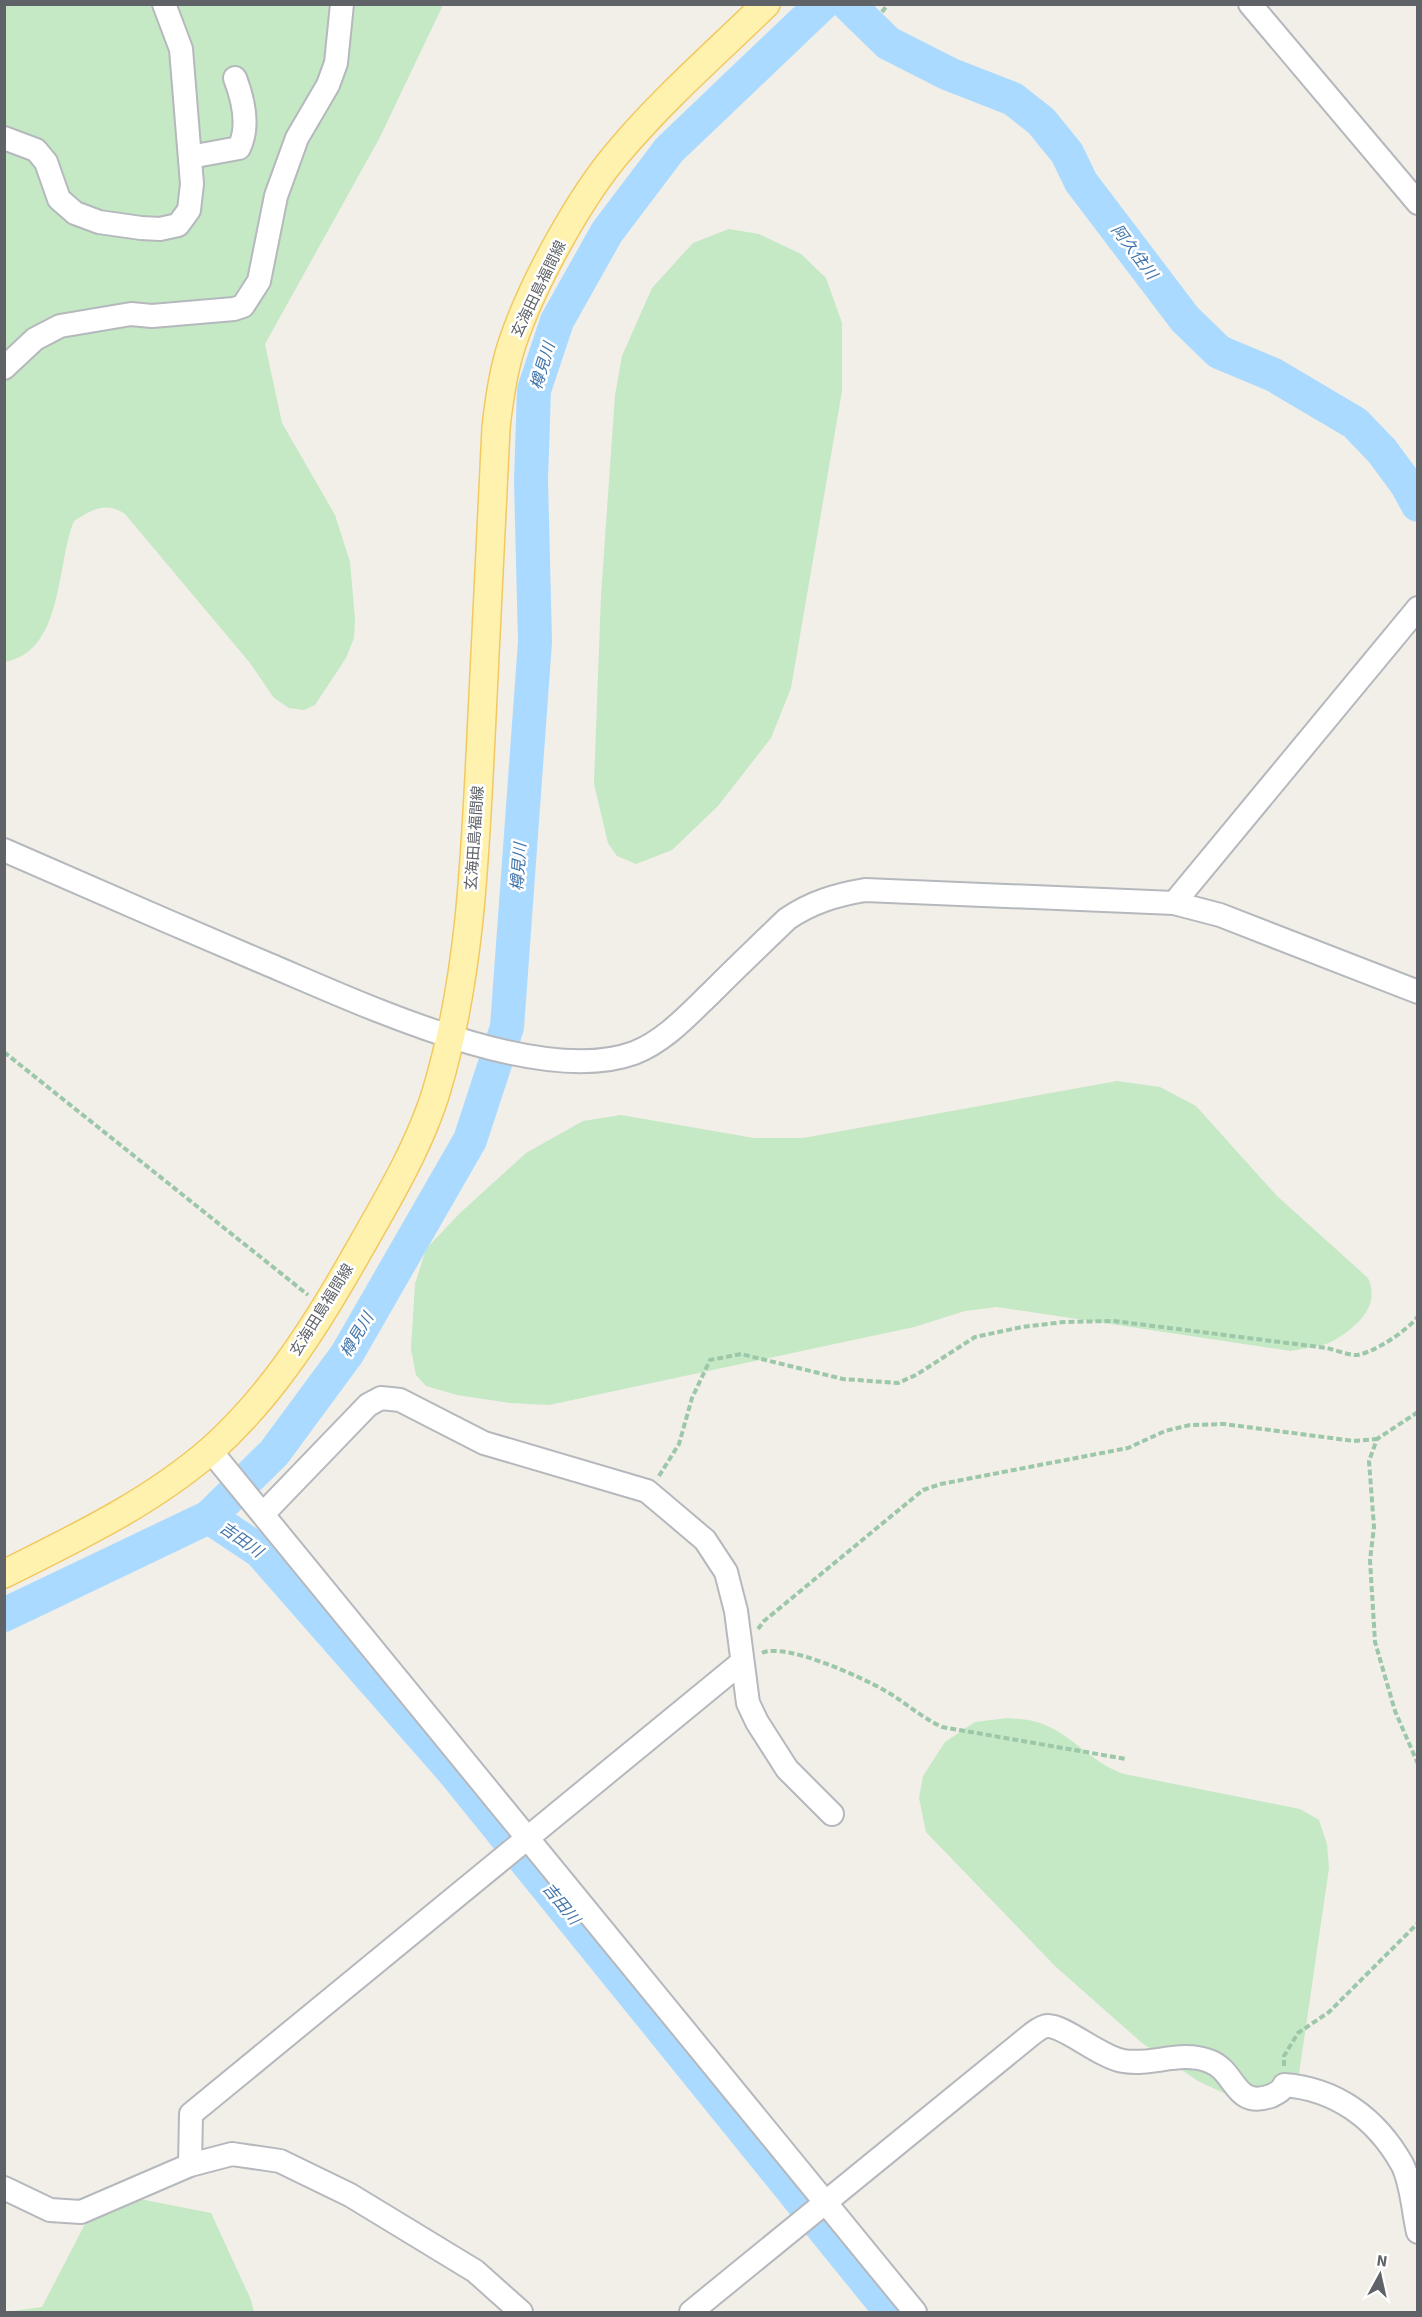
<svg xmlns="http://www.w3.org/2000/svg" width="1422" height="2317" font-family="'Source Sans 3','Noto Sans JP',sans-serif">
  <rect width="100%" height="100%" fill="#f1efe8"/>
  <g fill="#c5e8c5">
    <path d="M5 5H443L379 139 265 344 282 423 335 515 350 562 355 619 354 638 346 658 315 705 304 710 289 708 274 698 250 663 125 514C106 501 91 510 74 521 56 564 64 651 5 662Z"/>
    <path d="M729 229 759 234 801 254 826 278 842 323V391L791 688 771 738 718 806 672 850 636 864 617 856 608 843 594 784 601 596 615 395 622 356 652 288 693 243Z"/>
    <path d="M1117 1081 1160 1087 1196 1106 1277 1196 1368 1278C1381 1306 1357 1327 1333 1341 1322 1347 1304 1348 1291 1351L997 1307 965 1311 914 1327 549 1405 510 1403 457 1395 426 1386 416 1375 411 1349 415 1284 426 1249 459 1214 526 1153 583 1121 621 1115 754 1138H803Z"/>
    <path d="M1007 1718C1017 1719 1030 1719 1040 1723 1072 1734 1091 1763 1124 1774L1300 1809 1319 1820 1327 1844 1329 1868 1299 2074 1293 2090 1230 2096 1198 2081 1142 2043 1055 1966 926 1832 919 1798 923 1776 945 1742 975 1722Z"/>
    <path d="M114 2194 211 2213 251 2300 254 2312H5L42 2307 85 2224Z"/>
  </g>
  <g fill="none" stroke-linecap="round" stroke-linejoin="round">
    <g stroke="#aadaff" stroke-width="34">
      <path d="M848 4 888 43 949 74 1013 99 1041 121 1067 153 1081 182 1185 319 1219 352 1274 375 1355 423 1382 451 1407 485 1418 505"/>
      <path d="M209 1517 260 1551 453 1771 891 2312"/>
      <path d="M4 1615 209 1517 274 1453 347 1354 470 1140 507 1027 535 642 531 480 534 390 557 321 607 232 669 150 822 4"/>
    </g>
    <defs>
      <g id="minor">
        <path d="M1250 4 1418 203"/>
        <path d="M4 138 36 150 46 162 59 199 75 213 99 222 141 228 160 229 178 225 189 210 192 184 181 49 164 4"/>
        <path d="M190 157 239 148C250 126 243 99 235 78"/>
        <path d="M4 368 35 339 60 326 131 314 152 316 234 309 243 306 259 281 276 196 297 138 328 85 336 63 342 4"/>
        <path d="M4 850C89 887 173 924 258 960 352 999 536 1089 634 1053 665 1041 689 1014 712 992 737 967 762 943 787 919 812 902 836 895 865 890L1174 903 1220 915 1418 992"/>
        <path d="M1174 903 1418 608"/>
        <path d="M210 1450 915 2312"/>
        <path d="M263 1514 368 1405 381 1398 400 1400 484 1443 647 1491 705 1540 726 1572 736 1611 748 1703 757 1722 787 1769 832 1814"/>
        <path d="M190 2165 191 2114 742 1662"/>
        <path d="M4 2188 50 2210 81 2212 190 2165 232 2154 280 2161 350 2195 475 2271 521 2312"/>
        <path d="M691 2312 1032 2034C1036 2031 1042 2026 1048 2026 1065 2026 1100 2057 1123 2061 1152 2066 1180 2050 1209 2061 1237 2071 1233 2109 1271 2096 1277 2093 1282 2091 1284 2085 1336 2089 1376 2118 1402 2164 1412 2183 1413 2211 1418 2232"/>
      </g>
      <path id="major" d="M4 1574C76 1538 150 1503 211 1450 268 1399 310 1335 348 1269 379 1214 419 1150 437 1089 471 974 475 855 481 737 486 634 491 531 496 428 499 400 503 371 512 344 532 284 580 196 621 149 665 97 717 52 766 4"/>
    </defs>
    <use href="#minor" stroke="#b5b8bc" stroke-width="26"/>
    <use href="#major" stroke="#f2c960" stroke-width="30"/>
    <g stroke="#9cc7a9" stroke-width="4" stroke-dasharray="6 3" stroke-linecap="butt">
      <path d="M882 12 888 4"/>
      <path d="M4 1052 308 1295"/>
      <path d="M1418 1412 1377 1439 1369 1461 1374 1527 1370 1560 1375 1642 1395 1711 1418 1764"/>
      <path d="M659 1476 679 1444 692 1398 710 1360 741 1354 843 1379 898 1383 916 1375 975 1337 1022 1327 1064 1322 1114 1321 1327 1348C1335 1350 1345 1354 1354 1355 1370 1356 1410 1329 1418 1316"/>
      <path d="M758 1629 764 1621 923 1490 941 1484 1128 1448 1165 1431 1190 1425 1224 1424 1354 1441 1377 1439"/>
      <path d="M762 1653C785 1642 861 1677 884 1690 905 1702 919 1716 942 1727L1126 1759"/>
      <path d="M1284 2066V2056L1298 2033 1329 2012 1418 1923"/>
    </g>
    <use href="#minor" stroke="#fff" stroke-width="22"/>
    <use href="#major" stroke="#fff2af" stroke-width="27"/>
  </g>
  <g text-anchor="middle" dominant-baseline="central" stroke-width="5" stroke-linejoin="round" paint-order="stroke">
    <g font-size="15" fill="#5f6368" stroke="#fff">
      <text transform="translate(539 289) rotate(-64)">玄海田島福間線</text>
      <text transform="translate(475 838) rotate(-86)">玄海田島福間線</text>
      <text transform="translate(322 1310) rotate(-58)">玄海田島福間線</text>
    </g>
    <g font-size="16" font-style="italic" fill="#4174aa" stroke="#fff">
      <text transform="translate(1134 252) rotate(53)">阿久住川</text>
      <text transform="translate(543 366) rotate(-73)">樽見川</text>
      <text transform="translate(519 867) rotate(-86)">樽見川</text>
      <text transform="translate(357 1335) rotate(-59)">樽見川</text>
      <text transform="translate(241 1540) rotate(35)">吉田川</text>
      <text transform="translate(561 1904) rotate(51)">吉田川</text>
    </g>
  </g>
  <rect width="1422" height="2317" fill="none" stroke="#5f6368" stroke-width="12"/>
  <g transform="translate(1380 2275) rotate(8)" stroke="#ffffff" stroke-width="4.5" paint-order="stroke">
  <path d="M0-4.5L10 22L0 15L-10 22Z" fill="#5f6368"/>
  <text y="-9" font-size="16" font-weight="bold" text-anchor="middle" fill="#5f6368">N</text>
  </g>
</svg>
